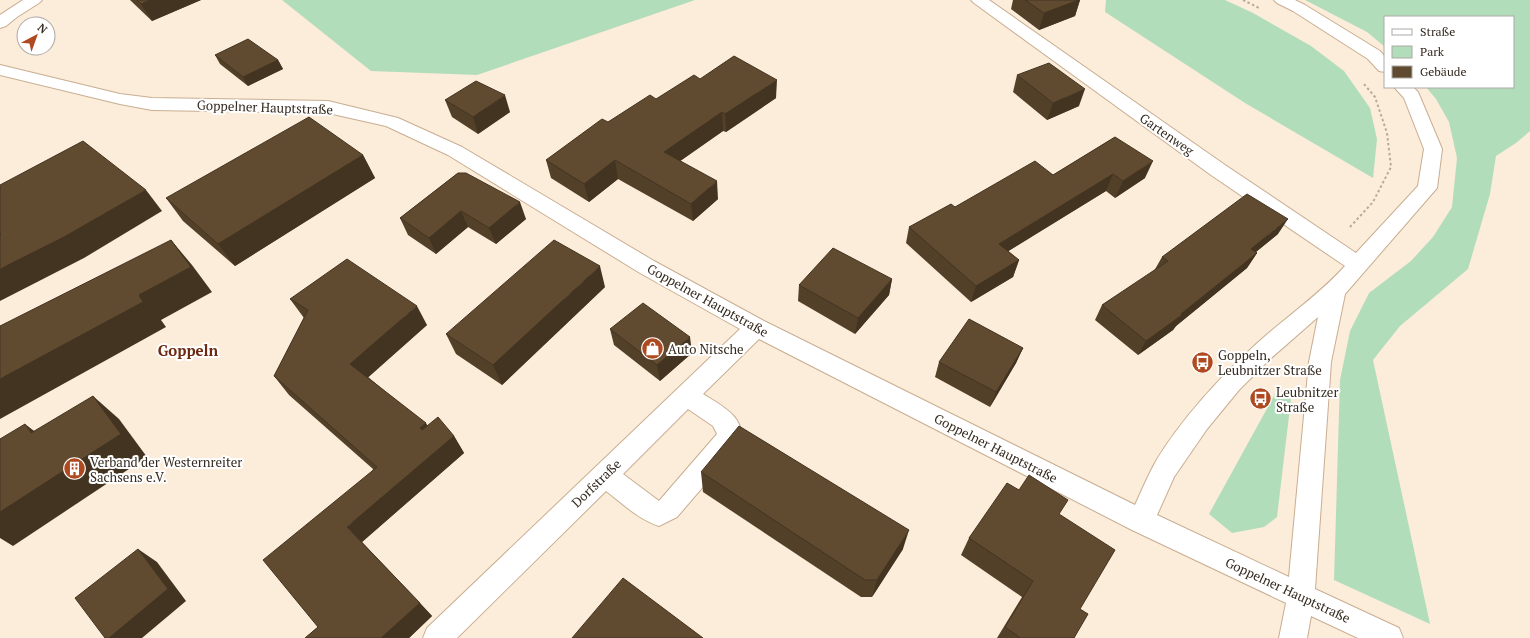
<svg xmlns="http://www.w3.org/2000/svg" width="1530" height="638" font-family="'PT Serif',serif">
  <rect width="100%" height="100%" fill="#fcecda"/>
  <g fill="#b2ddbb">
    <path d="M282 0H695L477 75 371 71Z"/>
    <path d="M1106 0H1225L1253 13 1311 46 1344 71 1370 108 1377 139 1373 178 1245 103 1105 12Z"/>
    <path d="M1305 0H1530V131L1516 143 1496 156 1490 194 1468 269 1400 326 1373 360 1430 624 1334 580 1340 380 1350 331 1369 293 1411 261 1433 237 1452 207 1457 158 1449 122 1436 99 1426 87H1513V17H1385V47L1367 32Z"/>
    <path d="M1275 394 1291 399 1277 517 1264 527 1232 533 1209 514Z"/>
  </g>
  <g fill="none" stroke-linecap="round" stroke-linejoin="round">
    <defs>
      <g id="minor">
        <path d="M23 0H42L39 3 17 17 6 26 0 28V15Z"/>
        <path d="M971 0H989L1225 165 1356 253 1418 186 1424 149 1404 98 1394 87H1413L1418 92 1442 149 1437 188 1345 294 1331 362 1315 589 1399 628 1403 638H1358L1311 616 1307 638H1279L1286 603 1132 530 759 339 703 394C722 406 750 419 738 446L677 517 659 526C638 519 623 504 606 491L457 638H423L427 628 740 329 640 273 448 155 386 126 328 113 152 110 120 104 0 75V65L120 94 152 98 328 101 398 118 462 147 654 261 764 321 1135 505C1142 490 1148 475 1156 461 1180 421 1219 378 1253 347 1283 319 1317 297 1345 266L1211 175 974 3ZM1318 317 1309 362 1289 577 1157 515 1174 477 1207 429 1239 390 1269 360ZM688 409 713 426 717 434 659 501 623 474Z"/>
        <path d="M1274 0H1295L1305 5 1380 51 1385 57V72L1379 71 1368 59 1293 11 1277 3Z"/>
      </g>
    </defs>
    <use href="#minor" stroke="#c8ae91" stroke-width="2"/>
    <g stroke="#b8aa9b" stroke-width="2" stroke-dasharray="2.5 2.5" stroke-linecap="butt">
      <path d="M1243 0 1259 8"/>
      <path d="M1350 227 1373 202 1391 167 1387 133 1375 97 1364 84"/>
    </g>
    <use href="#minor" fill="#fff" fill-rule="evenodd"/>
  </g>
  <g fill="#534029">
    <path d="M130 0H201L152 21Z"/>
    <path d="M1013 0H1080L1075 16 1039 30 1011 9Z"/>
    <path d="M215 55 278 60 283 69 248 86 220 64Z"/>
    <path d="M1017 75 1079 106 1047 120 1013 92Z"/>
    <path d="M700 79 776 98 726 132 723 131 680 161 718 199 693 221 618 179 589 202 551 178 546 160 608 122Z"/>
    <path d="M445 100 510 112 478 134 452 117Z"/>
    <path d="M1115 137 1145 178 1115 198 1106 191 1008 251 1019 260 1013 277 971 302 906 243 909 227 955 207 1053 175Z"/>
    <path d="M363 155 375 178 235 266 183 221 166 198Z"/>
    <path d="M458 173 526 219 496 244 468 227 436 254 408 235 400 218Z"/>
    <path d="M1278 234 1256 252 1257 253 1247 268 1176 326 1173 330 1138 355 1095 320 1102 305 1154 271 1162 257Z"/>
    <path d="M892 279 889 295 855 334 798 301 799 285Z"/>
    <path d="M605 287 502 385 456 354 446 334Z"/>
    <path d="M290 299 427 325 368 377 427 426 454 436 464 453 362 542 432 616 409 638H305L318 627 373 469 289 395 274 376 304 318Z"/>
    <path d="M610 329 692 353 660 381 614 345Z"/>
    <path d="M1023 348 1016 363 990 407 935 377 939 362Z"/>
    <path d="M701 472 903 549 872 597H861L703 492Z"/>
    <path d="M1059 514 1080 609 1074 638H997L1022 597 961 555 969 538Z"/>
  </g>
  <g fill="#433422">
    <path d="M151 0H201L152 21 141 4Z"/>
    <path d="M1079 0H1080L1075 16 1039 30 1044 13Z"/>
    <path d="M278 60 283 69 248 86 243 77Z"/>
    <path d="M777 80 776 98 726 132 725 114Z"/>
    <path d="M1085 89 1079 106 1047 120 1053 103Z"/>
    <path d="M505 95 510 112 478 134 473 117Z"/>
    <path d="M722 112 723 131 666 171 664 152Z"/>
    <path d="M363 155 375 178 235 266 218 244Z"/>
    <path d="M615 160 618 179 589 202 584 184Z"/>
    <path d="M1153 161 1145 178 1115 198 1123 181Z"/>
    <path d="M1113 174 1106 191 994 260 999 244Z"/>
    <path d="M717 181 718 199 693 221 691 204Z"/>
    <path d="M146 190 162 211 84 258 0 301V269Z"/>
    <path d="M520 202 526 219 496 244 489 228Z"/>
    <path d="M461 211 468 227 436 254 429 238Z"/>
    <path d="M1288 219 1278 234 1241 264 1251 249Z"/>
    <path d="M171 240 192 265 212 292 161 320 166 327 0 419V379Z"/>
    <path d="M1257 253 1247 268 1176 326 1173 330 1138 355 1146 341 1181 314Z"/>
    <path d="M1019 260 1013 277 971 302 976 286Z"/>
    <path d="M600 266 605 287 502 385 493 365Z"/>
    <path d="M892 279 889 295 855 334 858 318Z"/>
    <path d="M417 306 427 325 363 382 350 364Z"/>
    <path d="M690 337 692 353 660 381 657 365Z"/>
    <path d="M1023 348 1016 363 990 407 996 392Z"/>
    <path d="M93 396 119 419 147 457 13 546 0 538V512Z"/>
    <path d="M426 423 436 441 420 428Z"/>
    <path d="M25 424 55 447 31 433Z"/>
    <path d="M454 436 464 453 362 542 347 527Z"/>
    <path d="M909 530 903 549 872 597 877 580Z"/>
    <path d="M138 549 157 562 186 601 142 638H109Z"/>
    <path d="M420 603 432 616 409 638H381Z"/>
  </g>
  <g fill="#604a30" stroke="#433422">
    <path d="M137 0H151L141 4Z"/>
    <path d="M1025 0H1079L1044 13Z"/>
    <path d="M248 39 278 60 243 77 215 55Z"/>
    <path d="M734 56 777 80 725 114 722 112 664 152 717 181 691 204 615 160 584 184 546 160 602 119 608 122 650 95 656 99 694 75 700 79Z"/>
    <path d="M1049 63 1085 89 1053 103 1017 75Z"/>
    <path d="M476 81 505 95 473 117 445 100Z"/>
    <path d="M309 117 363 155 218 244 166 198Z"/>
    <path d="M1115 137 1153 161 1123 181 1113 174 999 244 1019 260 976 286 909 227 951 204 955 207 1035 161 1053 175Z"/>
    <path d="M83 141 146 190 64 237 0 269V235L1 234H0V185Z"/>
    <path d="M458 173H466L520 202 489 228 461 211 429 238 400 218Z"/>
    <path d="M1247 194 1288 219 1251 249 1257 253 1181 314 1182 315 1146 341 1102 305 1168 261 1162 257Z"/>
    <path d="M171 240 191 267 139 295 143 302 0 379V326Z"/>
    <path d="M554 240 600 266 493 365 446 334Z"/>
    <path d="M833 248 892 279 858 318 799 285Z"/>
    <path d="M347 259 417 306 350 364 426 423 420 428 422 430 438 417 454 436 347 527 420 603 381 638H305L318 627 263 560 377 467 274 376 308 310 290 299Z"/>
    <path d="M643 303 690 337 657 365 610 329Z"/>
    <path d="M969 319 1023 348 996 392 939 362Z"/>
    <path d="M93 396 121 434 0 512V439L25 424 31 433Z"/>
    <path d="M739 426 909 530 877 580H865L701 472Z"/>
    <path d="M1029 475 1068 500 1059 514 1115 550 1080 609 1088 614 1074 638H1018L1019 637 1005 627 1033 581 969 538 1007 483 1019 490Z"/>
    <path d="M138 549 168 589 109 638H105L75 598Z"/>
    <path d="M623 578 703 638H572Z"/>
  </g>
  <defs>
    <symbol id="shop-disc" viewBox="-11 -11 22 22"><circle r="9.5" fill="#af4920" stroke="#fff"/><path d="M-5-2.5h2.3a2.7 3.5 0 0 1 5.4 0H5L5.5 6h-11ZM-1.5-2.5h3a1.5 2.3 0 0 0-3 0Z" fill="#fff"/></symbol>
    <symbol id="bus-disc" viewBox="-11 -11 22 22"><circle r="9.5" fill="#af4920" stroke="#fff"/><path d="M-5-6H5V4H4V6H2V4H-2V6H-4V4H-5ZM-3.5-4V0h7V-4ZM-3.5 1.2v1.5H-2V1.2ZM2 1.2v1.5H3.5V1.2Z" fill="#fff"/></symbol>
    <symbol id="building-disc" viewBox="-11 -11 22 22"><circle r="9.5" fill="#af4920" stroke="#fff"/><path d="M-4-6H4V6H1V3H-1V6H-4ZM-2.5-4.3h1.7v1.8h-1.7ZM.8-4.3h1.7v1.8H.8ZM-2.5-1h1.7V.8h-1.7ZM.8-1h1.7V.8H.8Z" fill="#fff"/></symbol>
  </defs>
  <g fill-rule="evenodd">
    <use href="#shop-disc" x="640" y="336" width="25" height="25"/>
    <use href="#bus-disc" x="1190" y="350" width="25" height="25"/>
    <use href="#bus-disc" x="1248" y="386" width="25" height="25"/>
    <use href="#building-disc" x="62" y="456" width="25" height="25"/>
  </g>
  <g text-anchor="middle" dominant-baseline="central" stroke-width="4" stroke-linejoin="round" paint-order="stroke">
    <g font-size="13" fill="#33291e" stroke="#fff">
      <text transform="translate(265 107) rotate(2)">Goppelner Hauptstraße</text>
      <text transform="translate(1167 134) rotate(35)">Gartenweg</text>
      <text transform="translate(708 300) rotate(29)">Goppelner Hauptstraße</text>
      <text transform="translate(996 448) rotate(27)">Goppelner Hauptstraße</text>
      <text transform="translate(596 483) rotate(-44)">Dorfstraße</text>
      <text transform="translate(1288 590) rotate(25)">Goppelner Hauptstraße</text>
    </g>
    <g font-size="13" fill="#33291e" stroke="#fff" text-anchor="start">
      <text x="668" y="349">Auto Nitsche</text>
      <text x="1218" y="355">Goppeln,<tspan x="1218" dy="15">Leubnitzer Straße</tspan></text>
      <text x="1276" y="392">Leubnitzer<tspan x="1276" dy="15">Straße</tspan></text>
      <text x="90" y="462">Verband der Westernreiter<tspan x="90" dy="15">Sachsens e.V.</tspan></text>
    </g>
    <g font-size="15" font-weight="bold" fill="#6c2b11" stroke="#fff">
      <text x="188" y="350">Goppeln</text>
    </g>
  </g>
  <rect x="1384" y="16" width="130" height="72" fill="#ffffff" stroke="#ada9a5"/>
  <rect x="1392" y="29" width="20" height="6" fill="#ffffff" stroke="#ada9a5"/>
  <text x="1420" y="36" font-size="12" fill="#33291e">Straße</text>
  <rect x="1392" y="46" width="20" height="12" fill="#b2ddbb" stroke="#ada9a5"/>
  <text x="1420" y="56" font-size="12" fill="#33291e">Park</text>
  <rect x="1392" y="66" width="20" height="12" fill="#604a30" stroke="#ada9a5"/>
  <text x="1420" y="76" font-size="12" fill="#33291e">Gebäude</text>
  <g transform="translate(36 36) rotate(41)"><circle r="19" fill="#ffffff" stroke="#ada9a5"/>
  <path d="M0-3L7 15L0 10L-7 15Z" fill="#af4920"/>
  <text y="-6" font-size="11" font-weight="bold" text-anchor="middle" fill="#33291e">N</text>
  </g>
</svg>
